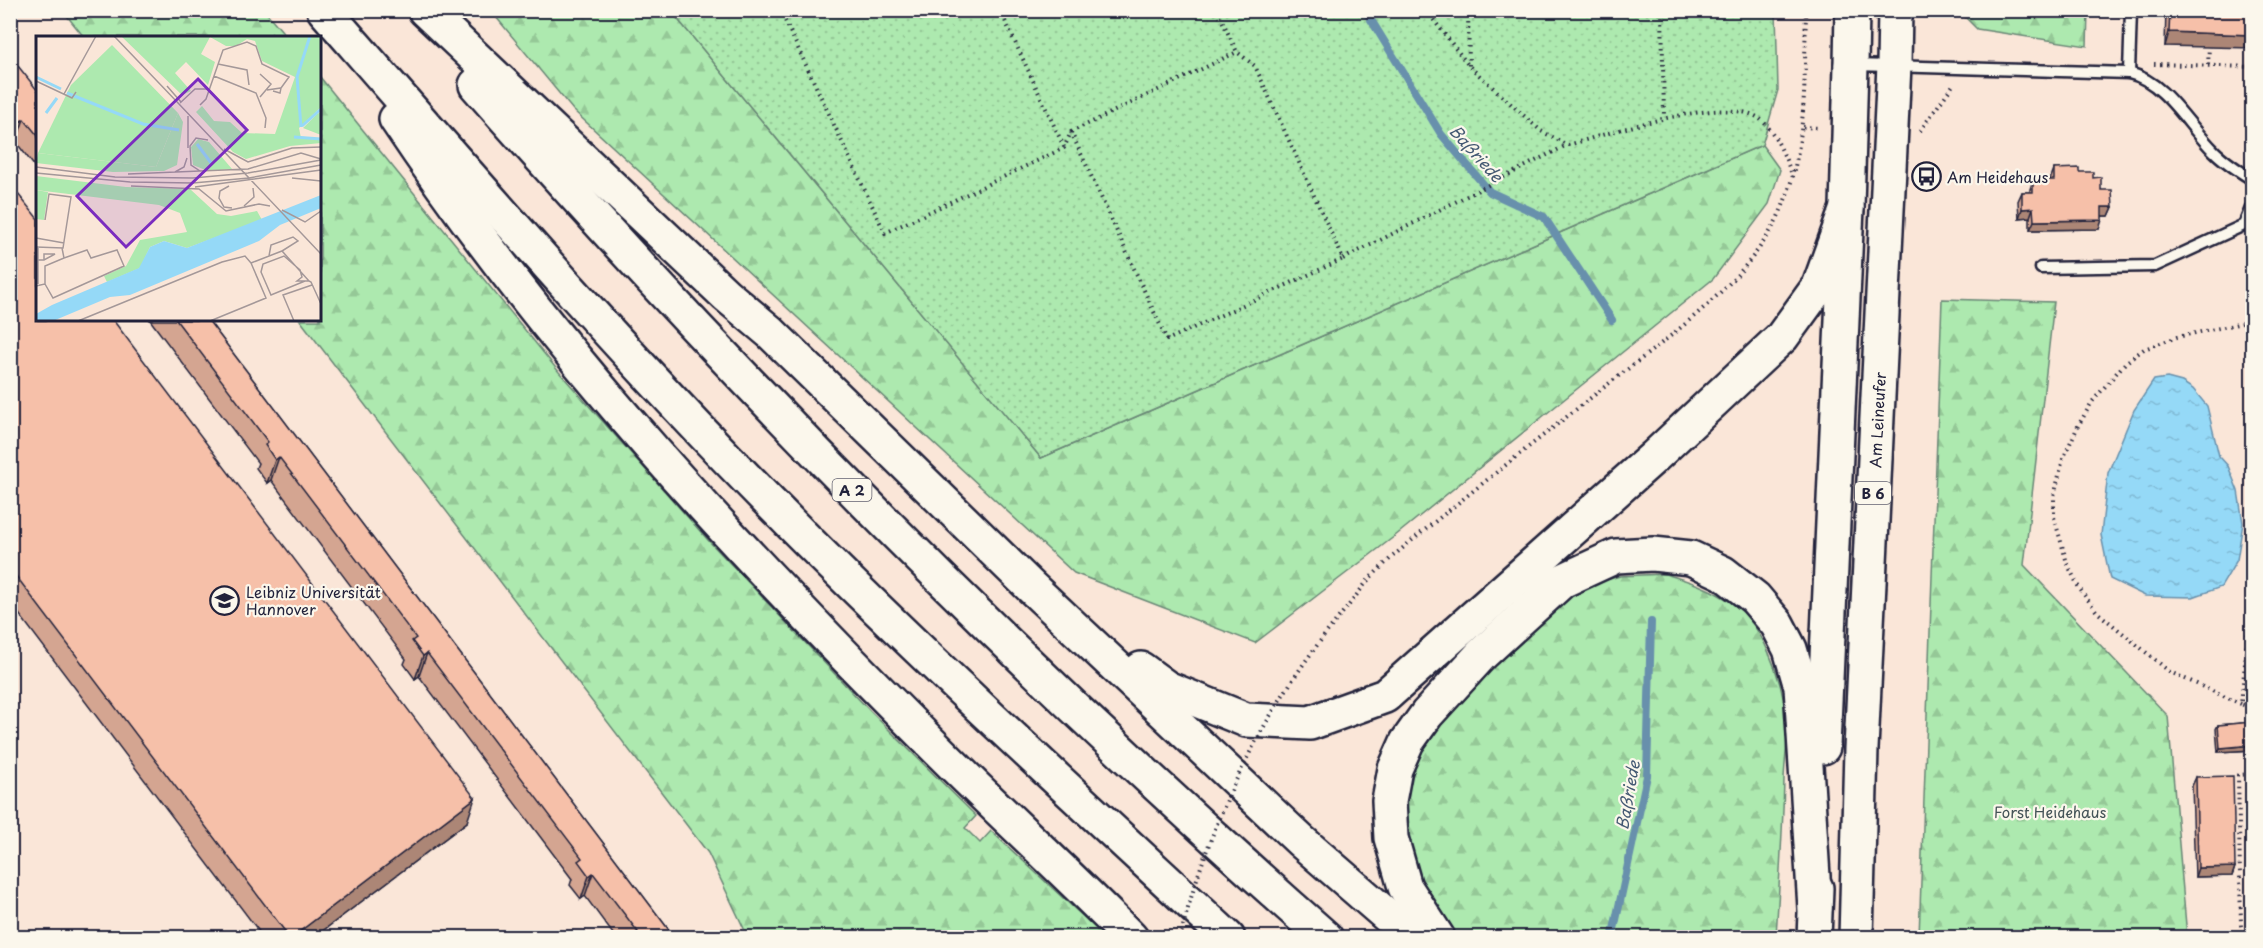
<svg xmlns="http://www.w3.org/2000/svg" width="2263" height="948" font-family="'Playpen Sans',sans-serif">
  <defs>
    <pattern id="forest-firs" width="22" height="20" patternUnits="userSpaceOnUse" patternTransform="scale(1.5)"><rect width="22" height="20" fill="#ade9af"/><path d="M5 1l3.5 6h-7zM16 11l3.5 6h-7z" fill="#95c897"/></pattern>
    <pattern id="garden-dots" width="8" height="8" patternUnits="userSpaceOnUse" patternTransform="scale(1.5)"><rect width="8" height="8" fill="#ade9af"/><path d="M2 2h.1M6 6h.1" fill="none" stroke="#95c897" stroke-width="1.8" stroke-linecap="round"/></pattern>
    <pattern id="water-ripples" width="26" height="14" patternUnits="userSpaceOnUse" patternTransform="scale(1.5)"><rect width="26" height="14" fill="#95d9f7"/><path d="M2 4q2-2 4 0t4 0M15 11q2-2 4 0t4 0" fill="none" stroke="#80bad5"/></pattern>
  </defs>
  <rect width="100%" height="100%" fill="#fae6d8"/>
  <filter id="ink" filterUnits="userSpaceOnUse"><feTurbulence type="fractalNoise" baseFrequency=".0167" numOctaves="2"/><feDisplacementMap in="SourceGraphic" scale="12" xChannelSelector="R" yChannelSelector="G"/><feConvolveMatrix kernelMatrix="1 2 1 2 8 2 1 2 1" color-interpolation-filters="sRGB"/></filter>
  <g filter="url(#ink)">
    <g fill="url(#forest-firs)" stroke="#688675" stroke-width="1.5">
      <path d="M63 11H265L287 37H84Z"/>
      <path d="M491 11H671L1041 458 1762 145 1780 170 1769 204 1713 279 1395 536 1255 643 1074 573 573 110Z"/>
      <path d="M1959 11H2088L2087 46 1977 29Z"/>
      <path d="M320 77 559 372 708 540 870 711 976 816 965 828 980 843 991 831 1105 937H748L708 853 300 320H320Z"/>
      <path d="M1942 299 2054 302 2024 565 2168 716 2187 937H1919Z"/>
      <path d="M1665 574C1689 581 1711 588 1732 603 1764 626 1781 677 1786 715 1789 735 1785 758 1784 778 1783 831 1779 884 1776 937L1447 938 1403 846 1405 787 1415 758 1440 718 1474 680 1561 601 1589 585 1620 576Z"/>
    </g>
    <path fill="url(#garden-dots)" stroke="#688675" stroke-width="1.5" d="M671 11H1776L1778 90 1762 145 1041 458Z"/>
    <path fill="url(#water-ripples)" stroke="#6790ac" stroke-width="1.5" d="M2167 378 2182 382 2193 389 2207 406 2219 456 2228 466 2238 491 2243 523 2237 560 2221 587 2193 597 2145 596 2110 579 2101 535 2108 473 2134 410 2154 380Z"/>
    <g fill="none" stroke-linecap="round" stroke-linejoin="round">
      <g stroke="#6790ac" stroke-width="8">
        <path d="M1365 10 1441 134 1490 192 1544 217 1612 320"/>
        <path d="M1613 934 1647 776 1651 622"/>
      </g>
      <defs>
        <g id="lane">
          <path d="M1855 65 2129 73C2166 82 2188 126 2214 151 2226 163 2239 171 2252 179"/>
          <path d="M2129 73 2131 10"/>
          <path d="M2041 268 2155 266 2244 225 2252 206"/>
        </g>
        <g id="primary">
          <path d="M1851 65 1852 10"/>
          <path d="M1894 65 1895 10"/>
        </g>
        <g id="highway">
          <path d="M324 10C482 191 640 374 811 544 947 679 1088 808 1228 938"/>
          <path d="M425 10 726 295 770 332 1030 586 1301 841 1413 938"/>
          <path d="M476 85C742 387 1024 672 1326 938"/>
          <path d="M396 119C551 351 743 556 940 752 1003 815 1069 875 1131 938"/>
          <path d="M1141 669 1167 688 1246 720 1310 723 1385 696 1654 457 1782 337 1819 286 1847 208"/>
          <path d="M1823 747 1847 208 1851 65"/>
          <path d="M1438 938 1405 887 1391 838 1389 801 1395 769 1407 742 1427 714 1482 654 1562 581 1616 556 1653 554 1691 558 1723 573 1755 598 1777 624 1790 649 1801 687 1815 908"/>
          <path d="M1814 938 1816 888"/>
          <path d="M1856 938 1861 749 1894 65"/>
        </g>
      </defs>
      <use href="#lane" stroke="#22223b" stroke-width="15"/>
      <use href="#primary" stroke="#22223b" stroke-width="38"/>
      <use href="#highway" stroke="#22223b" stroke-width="38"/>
      <g stroke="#22223b" stroke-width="4" stroke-dasharray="1.5 4.5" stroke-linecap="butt">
        <path d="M780 10 885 233 1064 148 1071 132 1167 340 1343 259 1255 66 1237 52 1217 10"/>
        <path d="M1000 10 1064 147"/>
        <path d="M1426 10 1469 66 1541 131 1568 145C1608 134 1726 93 1760 119 1776 132 1784 156 1792 174"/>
        <path d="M1468 10 1469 66"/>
        <path d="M1662 10 1664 118"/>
        <path d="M2154 64 2252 67"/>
        <path d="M2208 65 2209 47"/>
        <path d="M1803 127 1820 128"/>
        <path d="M1920 131 1953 85"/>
        <path d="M1071 132 1237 52"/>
        <path d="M1343 259 1567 145"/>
        <path d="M2252 592 2241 704 2252 708"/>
        <path d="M1349 605 1369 579 1392 557C1459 501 1529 447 1598 392 1660 343 1751 283 1782 208 1808 144 1804 78 1806 10"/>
        <path d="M2241 704 2170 672 2097 612 2079 588 2067 563 2054 517V496L2063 459 2078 426 2092 402 2125 363 2144 349 2177 337 2252 321"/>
        <path d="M2243 938 2241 925 2238 775 2252 774"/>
      </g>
      <use href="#lane" stroke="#fbf7ec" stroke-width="10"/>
      <use href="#primary" stroke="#fbf7ec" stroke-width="33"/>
      <use href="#highway" stroke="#fbf7ec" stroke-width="33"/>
      <path stroke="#22223b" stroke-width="4" stroke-dasharray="1.5 4.5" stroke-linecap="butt" d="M1180 938C1211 814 1267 702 1349 605"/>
    </g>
    <g fill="#d4a591" stroke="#22223b" stroke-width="1.5">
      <path d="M2166 10H2253L2165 46Z"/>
      <path d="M38 91V171L16 142 10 145Z"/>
      <path d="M2054 169 2079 172 2093 178 2113 207 2109 216H2102L2099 229 2030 230V217L2019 218 2018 201 2022 192H2030V189L2033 180H2050Z"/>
      <path d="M10 184 467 822 313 938H264L10 602Z"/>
      <path d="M150 320H208L675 938H616L585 896 581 899 570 885 572 879 419 676 415 679 404 664 406 659 271 480 267 483 256 468 258 463Z"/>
      <path d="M2253 722V750L2218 752 2216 729 2218 725Z"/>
      <path d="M2196 777 2235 867 2232 876 2195 877 2192 786Z"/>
    </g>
    <g fill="#ac8676" stroke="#22223b" stroke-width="1.5">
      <path d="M2169 32 2253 35V48L2165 46Z"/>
      <path d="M24 119 16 142 10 145V128Z"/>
      <path d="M2102 207H2113L2109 216H2099Z"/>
      <path d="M2033 208 2030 217 2019 218 2022 209Z"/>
      <path d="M2102 220 2099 229 2030 230 2034 221Z"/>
      <path d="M279 457 271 480 267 483 275 460Z"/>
      <path d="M427 653 419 676 415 679 423 656Z"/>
      <path d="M2253 745V750L2218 752 2220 748Z"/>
      <path d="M475 798 467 822 313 938H291Z"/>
      <path d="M2235 867 2232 876 2195 877 2198 868Z"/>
      <path d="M593 873 585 896 581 899 589 876Z"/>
    </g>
    <g fill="#f6c0a9" stroke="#22223b" stroke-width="1.5">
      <path d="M2170 10H2253V35L2169 32Z"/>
      <path d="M10 56 38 91V136L24 119 10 128Z"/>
      <path d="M2079 168V172H2093V178L2101 177V190H2112L2113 207H2102V220L2034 221 2033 208 2022 209V192H2033V180H2054V169Z"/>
      <path d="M10 184 38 219V320H113L475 798 291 938H290L10 568Z"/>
      <path d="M176 320H208L675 938H636L634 934 638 932 593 873 589 876 578 861 582 858 427 653 423 656 412 641 416 638 279 457 275 460 265 445 268 442Z"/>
      <path d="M2253 722V745L2220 748 2218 725Z"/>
      <path d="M2233 776 2235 867 2198 868 2196 777Z"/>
    </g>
  </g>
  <defs>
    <symbol id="bus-ring" viewBox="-11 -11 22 22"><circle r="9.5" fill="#fbf7ec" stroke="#22223b" stroke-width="1.5"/><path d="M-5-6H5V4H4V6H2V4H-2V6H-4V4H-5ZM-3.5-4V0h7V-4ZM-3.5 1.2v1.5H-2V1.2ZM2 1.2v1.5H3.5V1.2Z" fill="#22223b"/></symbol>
    <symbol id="university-ring" viewBox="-11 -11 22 22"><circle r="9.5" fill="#fbf7ec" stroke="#22223b" stroke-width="1.5"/><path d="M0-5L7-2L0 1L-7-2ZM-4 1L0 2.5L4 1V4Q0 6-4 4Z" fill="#22223b"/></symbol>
  </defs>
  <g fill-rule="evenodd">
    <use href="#bus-ring" x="1910" y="160" width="33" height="33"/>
    <use href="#university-ring" x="208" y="584" width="33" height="33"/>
  </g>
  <g text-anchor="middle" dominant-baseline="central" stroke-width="4.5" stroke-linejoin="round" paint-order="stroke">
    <g fill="#fbf7ec" stroke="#636270" stroke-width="1.5">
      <rect x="832.5" y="479" width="39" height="22" rx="4.5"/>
      <rect x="1855" y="482" width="36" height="22" rx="4.5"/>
    </g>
    <g font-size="14" font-weight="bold" fill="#22223b">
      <text x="852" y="490">A 2</text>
      <text x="1873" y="493">B 6</text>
    </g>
    <g font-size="15" fill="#22223b" stroke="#fbf7ec" text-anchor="start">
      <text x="1947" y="176">Am Heidehaus</text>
      <text x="246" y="591">Leibniz Universität<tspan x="246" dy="17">Hannover</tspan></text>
    </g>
    <g font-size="15" fill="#22223b" stroke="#fbf7ec">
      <text transform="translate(1877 420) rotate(-87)">Am Leineufer</text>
    </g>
    <g font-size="15" fill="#455458" stroke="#fbf7ec">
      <text x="2050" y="811">Forst Heidehaus</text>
    </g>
    <g font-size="16" font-style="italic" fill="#445973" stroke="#fbf7ec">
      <text transform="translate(1477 153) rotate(48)">Baßriede</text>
      <text transform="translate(1627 795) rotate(-80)">Baßriede</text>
    </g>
  </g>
  <g transform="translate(36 36)">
    <rect width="285" height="285" fill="#fae6d8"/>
    <path d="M0 154 12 156 8 184 0 183Z" fill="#ade9af"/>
    <path d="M85 0H285V71L263 92 265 102 285 104V107L254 110 210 123 197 116 160 76 166 70 178 85 194 86 206 97 239 98 259 41 226 25 219 5 211 3 200 10H190L174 1 165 18 179 26 172 49 150 26 139 37 155 55 146 59ZM285 76V99L267 92 281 78ZM142 77 147 86 141 129 128 135 77 136 0 127 2 117 120 131ZM162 103 173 106 196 133 172 135 157 129 155 111ZM0 140 90 151 154 153 181 178 195 180 221 175 226 184 151 212 128 205 114 211 104 232 71 246 68 240 90 230 104 204 151 196 144 177 123 169 0 154Z" fill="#ade9af"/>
    <path d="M76 9 142 77 120 131 2 117 35 49Z" fill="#ade9af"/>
    <path d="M285 159V172L244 189 223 205 94 259 74 261 17 285H0V278L16 269 103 232 114 211 128 205 151 212Z" fill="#95d9f7"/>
    <path fill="none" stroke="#95d9f7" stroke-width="3" d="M0 41 25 53M31 57 107 88 143 94M10 77 21 62M266 90 285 73M265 91 261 41 274 0M258 101 285 103M161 108 175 127"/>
    <path fill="none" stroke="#a49899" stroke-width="1.5" d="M78 0 143 68M182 28 211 34 213 49M224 38 235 48 224 61M178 40 220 57 230 82 229 92M0 45 36 62 40 56M131 50 145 66M231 54 245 52 244 57 237 55M28 58 60 0M144 67 159 53H171M143 68 285 218M164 69 170 63 187 14 211 6 220 10 226 28 253 41 245 52M152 112V80M188 113 212 126 256 112 285 111M0 131 79 141 157 142 212 137 285 124M164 135 155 129 154 110 160 102 172 104M139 136 148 131 151 122M0 137 94 146 157 147 213 142 285 129M92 138 212 133 265 117 285 123M256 142 285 145M95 150 163 153 190 175 223 168 234 170M193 150 184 155 183 162 188 171 196 172M159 151 285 134M208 170 218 161 217 152M246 174 269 186 285 175M285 187V211M0 202 28 207M0 211 27 212 35 161 13 158 9 184M233 220 235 209 257 201 262 205 246 215M2 224H8L19 218H8V224M269 245 235 259 225 236 227 228 248 220 264 234 266 241 261 245H273L275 246 285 268M2 248V211M9 248 17 262 88 230 81 214 55 222 51 214 28 222M0 250 9 248V230L28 222 26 212M42 285 186 226 209 220 215 227M174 285 230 262 215 227 246 215 273 245M258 285 247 259 276 249"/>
    <path fill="#7b2cbf" fill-opacity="0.15" stroke="#7b2cbf" stroke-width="3" d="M162 43 211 94 90 211 41 160Z"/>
    <rect width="285" height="285" fill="none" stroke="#22223b" stroke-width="3"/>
  </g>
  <rect width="2263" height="948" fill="none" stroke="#fbf7ec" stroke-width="36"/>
  <rect x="18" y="18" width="2227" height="912" fill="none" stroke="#22223b" stroke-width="2" filter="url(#ink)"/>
</svg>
